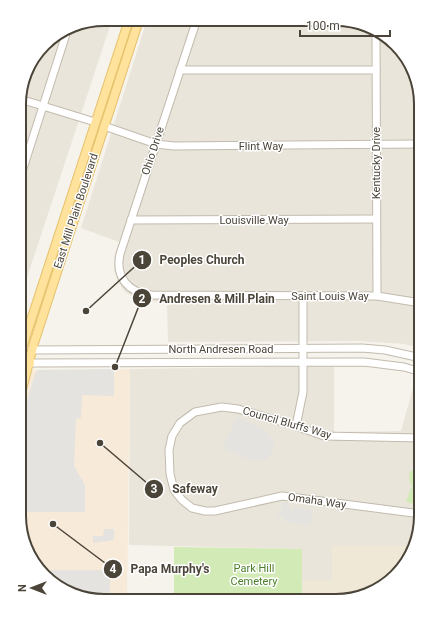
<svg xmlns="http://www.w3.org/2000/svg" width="440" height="620" font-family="Roboto,sans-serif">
  <rect width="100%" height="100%" fill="#f6f3ec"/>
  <g fill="#eae5da">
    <path d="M348 20 388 36 412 66 421 103V349L405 344 358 341 168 342 167 302 147 301 135 298 125 292 118 282 114 270V258L119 242 81 228 146 23Z"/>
    <path d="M111 23 19 302 20 92 30 62 48 40 76 24Z"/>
    <path d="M334 366V432L401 431 416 377 421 379V522L413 546H332V581H302V549L129 545 130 369Z"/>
  </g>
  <path fill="#f7ead8" d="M130 369 127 600H93L52 584 28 554 19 517V415L31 370Z"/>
  <path fill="#efe8d6" d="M332 546H413L407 564 374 592 337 601H302V581H332Z"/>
  <g fill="#d2eab5">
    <path d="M410 471H421V504L416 506 406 501 412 486 409 481Z"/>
    <path d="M174 547 302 549V601H174Z"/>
  </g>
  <g fill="#e5e3e0">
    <path d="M114 369V396L82 395 81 418 76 419 74 466 85 485V512H27V532H23L19 517V429L35 374 38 370Z"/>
    <path d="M237 417 269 432 267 436 274 439 273 450 266 460 265 461 258 458 255 462 223 448Z"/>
    <path d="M282 502 288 503 290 509 292 511 293 507 313 510 310 526 283 521 284 516 279 517 277 510 282 509Z"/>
    <path d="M104 529H114V539L109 541 93 543V536H103Z"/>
    <path d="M41 570H110V600H93L52 584Z"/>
  </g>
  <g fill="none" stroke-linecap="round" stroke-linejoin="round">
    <defs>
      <g id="minor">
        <path d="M196 22 120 254C115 277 128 293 152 295L377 296 421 303"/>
        <path d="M376 31 377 296"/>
        <path d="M180 70H376"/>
        <path d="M20 99 95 122"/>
        <path d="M104 126 156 144 174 146 421 144"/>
        <path d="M20 178 68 28"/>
        <path d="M131 220 376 219"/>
        <path d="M32 350 362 348 385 350 421 358"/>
        <path d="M30 363 364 362 404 367 421 372"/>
        <path d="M296 426 303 392V296"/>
        <path d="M421 514 282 496 215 511H205L192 508 182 500 174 490 170 474 169 450 172 436 180 423 195 412 222 407 238 409 296 426 324 436 421 438"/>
      </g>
      <g id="major">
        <path d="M19 357 128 23"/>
        <path d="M19 363H30"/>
        <path d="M19 401 34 343 138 23"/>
      </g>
    </defs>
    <use href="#minor" stroke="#c2bbae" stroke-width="9"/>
    <use href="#major" stroke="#e6c16a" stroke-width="10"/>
    <use href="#minor" stroke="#fff" stroke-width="7"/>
    <use href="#major" stroke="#ffe39c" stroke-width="8"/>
  </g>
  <g text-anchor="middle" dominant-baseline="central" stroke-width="3" stroke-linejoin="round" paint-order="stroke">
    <g font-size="11" fill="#4b4439" stroke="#fff">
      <text x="261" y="146">Flint Way</text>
      <text transform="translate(153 151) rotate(-72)">Ohio Drive</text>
      <text transform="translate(376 163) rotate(-90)">Kentucky Drive</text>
      <text transform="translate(76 211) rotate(-72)">East Mill Plain Boulevard</text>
      <text x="254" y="220">Louisville Way</text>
      <text x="330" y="296">Saint Louis Way</text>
      <text x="221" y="349">North Andresen Road</text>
      <text transform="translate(287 423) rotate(16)">Council Bluffs Way</text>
      <text transform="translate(317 501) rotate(8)">Omaha Way</text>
    </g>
    <g font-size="11" fill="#4a7f2a" stroke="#fff">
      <text x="254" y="568">Park Hill<tspan x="254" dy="13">Cemetery</tspan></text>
    </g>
  </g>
  <path d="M0 0H440V620H0ZM104 26H336A78 78 0 0 1 414 104V516A78 78 0 0 1 336 594H104A78 78 0 0 1 26 516V104A78 78 0 0 1 104 26Z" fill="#fff" fill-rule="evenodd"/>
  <path fill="none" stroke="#4b4439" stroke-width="2" d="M104 26H336A78 78 0 0 1 414 104V516A78 78 0 0 1 336 594H104A78 78 0 0 1 26 516V104A78 78 0 0 1 104 26Z"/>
  <path fill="none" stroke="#4b4439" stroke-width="1.5" d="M86 311L142 260M115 367L142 298M100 443L154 489M53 524L113 569"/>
  <g fill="#4b4439" stroke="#fff" stroke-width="1.5">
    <circle cx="86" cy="311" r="4"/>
    <circle cx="115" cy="367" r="4"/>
    <circle cx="100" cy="443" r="4"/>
    <circle cx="53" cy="524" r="4"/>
    <circle cx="142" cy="260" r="10"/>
    <circle cx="142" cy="298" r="10"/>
    <circle cx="154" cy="489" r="10"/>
    <circle cx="113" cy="569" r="10"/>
  </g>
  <g font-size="12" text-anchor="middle" font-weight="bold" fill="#fff">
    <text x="142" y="264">1</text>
    <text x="142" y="303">2</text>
    <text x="154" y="493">3</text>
    <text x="113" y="573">4</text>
  </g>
  <g font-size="12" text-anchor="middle" font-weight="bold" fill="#4b4439" stroke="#fff" stroke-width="3" stroke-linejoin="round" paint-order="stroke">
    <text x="202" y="264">Peoples Church</text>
    <text x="217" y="303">Andresen &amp; Mill Plain</text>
    <text x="195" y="493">Safeway</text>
    <text x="170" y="573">Papa Murphy's</text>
  </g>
  <g transform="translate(32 588) rotate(270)" stroke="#ffffff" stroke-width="3" paint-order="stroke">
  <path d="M0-3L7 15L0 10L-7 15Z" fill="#4b4439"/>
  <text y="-6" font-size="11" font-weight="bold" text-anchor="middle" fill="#4b4439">N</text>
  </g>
  <path d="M300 30v6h90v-6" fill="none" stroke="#4b4439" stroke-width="2"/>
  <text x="306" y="30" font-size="12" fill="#4b4439" stroke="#ffffff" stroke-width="3" paint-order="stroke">100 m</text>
</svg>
